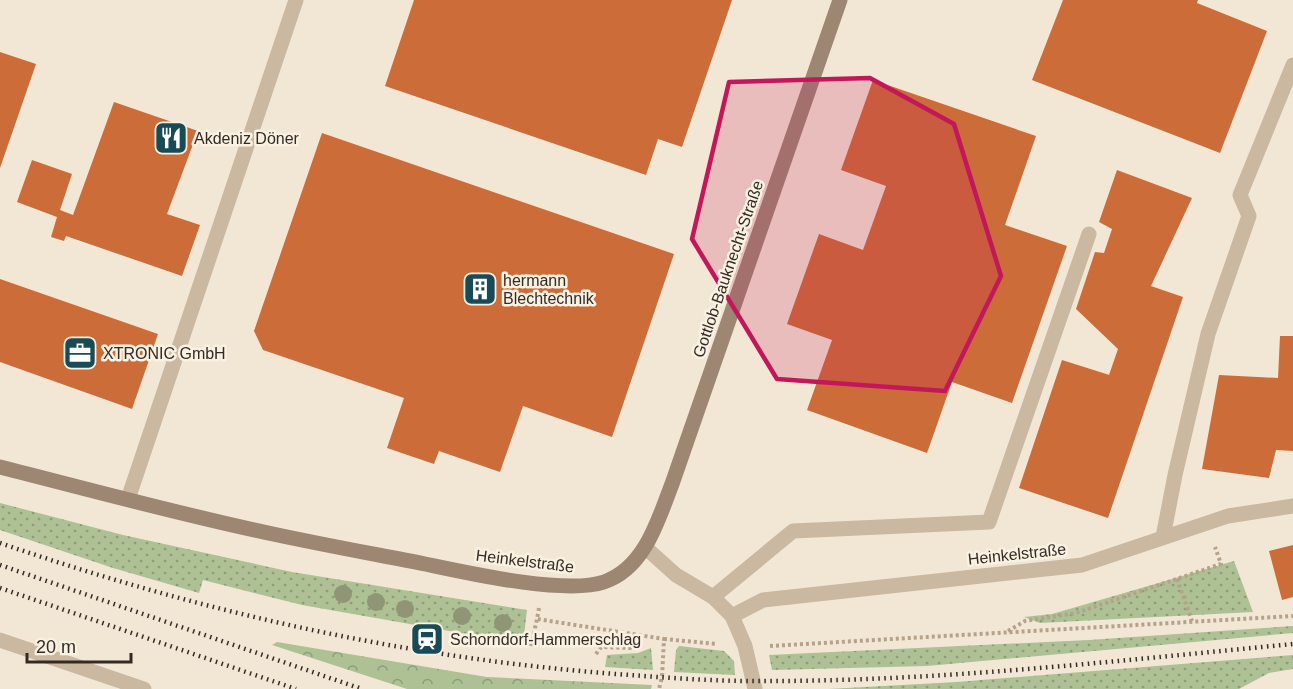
<svg xmlns="http://www.w3.org/2000/svg" width="1293" height="689" font-family="Helvetica,sans-serif">
  <defs>
    <pattern id="grass-dots" width="8" height="8" patternUnits="userSpaceOnUse" patternTransform="scale(1.5)"><rect width="8" height="8" fill="#adc194"/><path d="M2 2h.1M6 6h.1" fill="none" stroke="#8d9d79" stroke-width="1.8" stroke-linecap="round"/></pattern>
    <pattern id="forest-crowns" width="20" height="18" patternUnits="userSpaceOnUse" patternTransform="scale(1.5)"><rect width="20" height="18" fill="#adc194"/><path d="M2 6a3 3 0 1 1 6 0M12 15a3 3 0 1 1 6 0" fill="none" stroke="#8d9d79"/></pattern>
  </defs>
  <rect width="100%" height="100%" fill="#f2e7d5"/>
  <g fill="url(#grass-dots)">
    <path d="M0 503 123 535 292 572 527 610 523 644 302 605 203 580 199 593 113 568 0 530Z"/>
    <path d="M1234 561 1253 612 1040 623 1024 617 1052 614Z"/>
    <path d="M1293 626V633L927 666 772 670 769 655 1089 640Z"/>
    <path d="M679 646 724 651 734 661 735 675 674 672 676 650Z"/>
    <path d="M651 648 653 670 605 667 607 655 638 653Z"/>
    <path d="M1293 655V669L1269 673 1239 689H828L957 682Z"/>
  </g>
  <path fill="url(#forest-crowns)" d="M277 642 487 677 652 685 651 689H407L272 645Z"/>
  <g fill="#cc6c38">
    <path d="M414 0H732L682 147 658 139 646 175 385 86Z"/>
    <path d="M1063 0H1198L1197 3 1267 31 1220 153 1032 80Z"/>
    <path d="M0 52 36 64 0 168Z"/>
    <path d="M873 80 1036 136 1005 225 1067 246 1012 403 952 382 927 453 807 410 832 340 787 324 819 234 863 250 886 186 841 170Z"/>
    <path d="M114 102 198 131 167 214 200 225 182 276 66 236 64 241 51 237 57 217 17 202 32 160 72 174 60 210 73 215Z"/>
    <path d="M322 133 674 254 612 437 523 406 500 472 439 451 434 464 387 448 404 398 263 350 254 331Z"/>
    <path d="M1117 170 1192 198 1151 286 1183 297 1108 518 1019 488 1062 360 1122 379 1109 375 1118 349 1076 309 1095 252 1104 253 1112 229 1099 222Z"/>
    <path d="M0 279 158 334 132 409 0 362Z"/>
    <path d="M1280 336H1293V451L1276 450 1269 478 1202 469 1219 375 1278 378Z"/>
    <path d="M1293 545V597L1282 600 1269 551Z"/>
  </g>
  <g fill="none" stroke-linecap="round" stroke-linejoin="round">
    <g stroke="#b5a28b" stroke-width="4" stroke-dasharray="3 3" stroke-linecap="butt">
      <path d="M1177 579 1192 621"/>
      <path d="M539 608 537 619 664 639 662 677 659 689"/>
      <path d="M1008 631 1025 621 1076 613 1221 564 1215 547"/>
      <path d="M664 639 717 644"/>
      <path d="M531 646 537 619"/>
      <path d="M770 646 1293 616"/>
      <path d="M596 654 601 647 630 648 639 635"/>
    </g>
    <g stroke="#cab8a1" stroke-width="15">
      <path d="M128 499 296 0"/>
      <path d="M1163 537 1175 475 1208 334 1249 216 1240 195 1293 65"/>
      <path d="M713 597 793 531 989 522 1089 234"/>
    </g>
    <g stroke="#cab8a1" stroke-width="15">
      <path d="M646 548 676 575 713 597 732 616 745 646 755 689"/>
      <path d="M732 616 763 600 1082 565 1228 516 1293 506"/>
      <path d="M0 640 144 689"/>
    </g>
    <path stroke="#9d8672" stroke-width="15" d="M0 467C91 490 182 515 273 534 324 545 374 554 425 564 468 573 565 595 604 582 645 568 658 520 672 484L840 0"/>
    <g stroke="#332a24" stroke-width="4.5" stroke-dasharray="1.5 4.5" stroke-linecap="butt">
      <path d="M0 543C204 613 414 660 630 675 671 678 713 681 755 681 935 682 1114 661 1293 644"/>
      <path d="M0 565 362 689"/>
      <path d="M0 588 296 689"/>
    </g>
  </g>
  <g fill="#8f9575">
    <circle cx="343" cy="594" r="9"/>
    <circle cx="376" cy="602" r="9"/>
    <circle cx="405" cy="609" r="9"/>
    <circle cx="462" cy="616" r="9"/>
    <circle cx="503" cy="623" r="9"/>
  </g>
  <path fill="#c2185b" fill-opacity="0.2" stroke="#c2185b" stroke-width="4.5" stroke-linejoin="round" d="M870 78 954 124 1001 276 945 391 777 379 692 239 729 82Z"/>
  <defs>
    <symbol id="restaurant-square" viewBox="-11 -11 22 22"><rect x="-9" y="-9" width="18" height="18" rx="4" fill="#184b56" stroke="#f9f1e1"/><path d="M-5-6h1v4h1v-4h1v4h1v-4h1v5L-1.5 .5V6h-2V.5L-5-1ZM5-6V6H3V1.5H1.5Q1.5-4 5-6Z" fill="#fff"/></symbol>
    <symbol id="building-square" viewBox="-11 -11 22 22"><rect x="-9" y="-9" width="18" height="18" rx="4" fill="#184b56" stroke="#f9f1e1"/><path d="M-4-6H4V6H1V3H-1V6H-4ZM-2.5-4.3h1.7v1.8h-1.7ZM.8-4.3h1.7v1.8H.8ZM-2.5-1h1.7V.8h-1.7ZM.8-1h1.7V.8H.8Z" fill="#fff"/></symbol>
    <symbol id="office-square" viewBox="-11 -11 22 22"><rect x="-9" y="-9" width="18" height="18" rx="4" fill="#184b56" stroke="#f9f1e1"/><path d="M-6-3h4V-5.5h4V-3h4V5H-6ZM-1-4.5V-3h2v-1.5ZM-6 0V1H6V0Z" fill="#fff"/></symbol>
    <symbol id="station-square" viewBox="-11 -11 22 22"><rect x="-9" y="-9" width="18" height="18" rx="4" fill="#184b56" stroke="#f9f1e1"/><path d="M-3-6H3Q5-6 5-4V2Q5 4 3 4L4.5 6H3L1.5 4h-3L-3 6H-4.5L-3 4Q-5 4-5 2V-4Q-5-6-3-6ZM-3.5-4v3h7v-3ZM-3.5 1v1.5H-2V1ZM2 1v1.5H3.5V1Z" fill="#fff"/></symbol>
  </defs>
  <g fill-rule="evenodd">
    <use href="#restaurant-square" x="152" y="119" width="38" height="38"/>
    <use href="#building-square" x="461" y="270" width="38" height="38"/>
    <use href="#office-square" x="61" y="334" width="38" height="38"/>
    <use href="#station-square" x="408" y="620" width="38" height="38"/>
  </g>
  <g text-anchor="middle" dominant-baseline="central" stroke-width="5" stroke-linejoin="round" paint-order="stroke">
    <g font-size="16" fill="#332a24" stroke="#f9f1e1" text-anchor="start">
      <text x="194" y="138">Akdeniz Döner</text>
      <text x="503" y="280">hermann<tspan x="503" dy="18">Blechtechnik</tspan></text>
      <text x="103" y="353">XTRONIC GmbH</text>
      <text x="450" y="639">Schorndorf-Hammerschlag</text>
    </g>
    <g font-size="16" fill="#332a24" stroke="#f9f1e1">
      <text transform="translate(728 269) rotate(-71)">Gottlob-Bauknecht-Straße</text>
      <text transform="translate(1017 554) rotate(-6)">Heinkelstraße</text>
      <text transform="translate(525 561) rotate(7)">Heinkelstraße</text>
    </g>
  </g>
  <path d="M27 653v9h104v-9" fill="none" stroke="#332a24" stroke-width="3"/>
  <text x="36" y="653" font-size="18" fill="#332a24" stroke="#f9f1e1" stroke-width="4.5" paint-order="stroke">20 m</text>
</svg>
